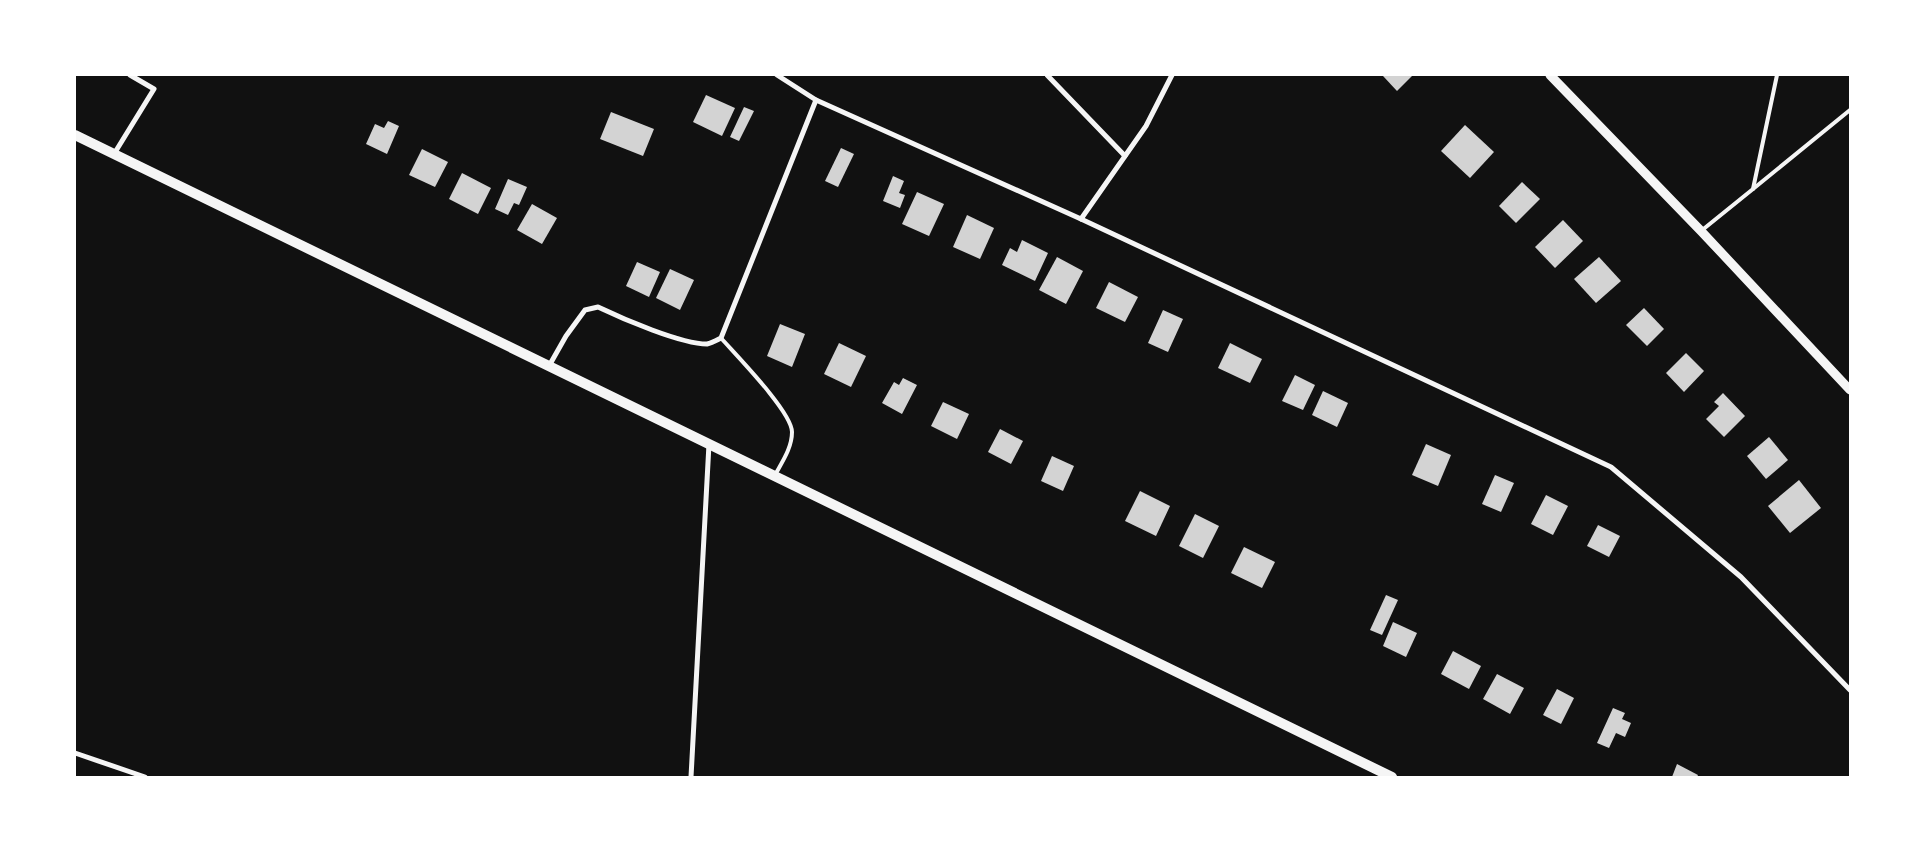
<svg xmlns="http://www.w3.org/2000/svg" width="1925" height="852" font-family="'Open Sans',sans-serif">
  <rect width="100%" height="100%" fill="#111"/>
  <g fill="#d3d3d3">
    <path d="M1384 75H1413L1397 91 1383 76Z"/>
    <path d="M706 95 735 108 722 136 693 122Z"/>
    <path d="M744 107 754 111 739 141 730 137Z"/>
    <path d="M611 112 654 129 643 156 600 139Z"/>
    <path d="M388 121 399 126 387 154 366 144 375 124 384 128Z"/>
    <path d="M1465 125 1494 152 1470 178 1441 151Z"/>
    <path d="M841 148 854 154 838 187 825 181Z"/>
    <path d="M422 149 448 162 435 187 409 175Z"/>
    <path d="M462 173 491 188 478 214 449 199Z"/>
    <path d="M893 176 904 181 899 193 905 195 900 208 883 201Z"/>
    <path d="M508 179 527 187 519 205 514 203 508 215 495 209Z"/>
    <path d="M1522 182 1540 199 1516 223 1499 206Z"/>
    <path d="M917 192 944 204 929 236 902 224Z"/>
    <path d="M532 204 557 218 542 244 517 230Z"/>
    <path d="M967 215 994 228 980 259 953 247Z"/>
    <path d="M1563 220 1583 241 1555 268 1535 247Z"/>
    <path d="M1022 240 1048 253 1035 281 1002 265 1010 248 1017 252Z"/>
    <path d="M1057 257 1083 271 1066 304 1039 290Z"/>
    <path d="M1599 257 1621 281 1596 303 1574 279Z"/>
    <path d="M637 262 660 272 649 297 626 286Z"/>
    <path d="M670 269 694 280 680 310 656 298Z"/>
    <path d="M1109 282 1138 297 1125 322 1096 308Z"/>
    <path d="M1644 308 1664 329 1647 346 1626 325Z"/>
    <path d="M1163 310 1183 319 1168 352 1148 343Z"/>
    <path d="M780 324 805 334 792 367 767 356Z"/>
    <path d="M839 343 866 356 851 387 824 374Z"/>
    <path d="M1230 343 1262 359 1250 383 1218 368Z"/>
    <path d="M1686 353 1704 371 1684 392 1666 373Z"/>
    <path d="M1295 375 1315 385 1303 410 1282 401Z"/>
    <path d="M903 378 917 385 902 414 882 403 894 382 899 385Z"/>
    <path d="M1323 391 1348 403 1337 427 1312 415Z"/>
    <path d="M1723 393 1745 416 1724 437 1706 419 1719 406 1714 402Z"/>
    <path d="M943 402 969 414 957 439 931 426Z"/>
    <path d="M1000 429 1023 441 1011 464 988 452Z"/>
    <path d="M1769 437 1788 460 1766 479 1747 456Z"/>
    <path d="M1426 444 1451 455 1438 486 1412 475Z"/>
    <path d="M1052 456 1074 466 1063 491 1041 481Z"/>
    <path d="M1495 475 1514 483 1501 512 1482 504Z"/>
    <path d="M1799 480 1821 508 1790 533 1768 506Z"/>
    <path d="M1140 491 1170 506 1156 536 1125 521Z"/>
    <path d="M1546 495 1568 506 1553 535 1531 524Z"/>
    <path d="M1195 514 1219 526 1203 558 1179 546Z"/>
    <path d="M1598 525 1620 536 1609 557 1587 546Z"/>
    <path d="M1244 547 1275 562 1262 588 1231 573Z"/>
    <path d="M1386 595 1398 600 1382 635 1370 630Z"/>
    <path d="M1393 622 1417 633 1406 657 1383 646Z"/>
    <path d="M1453 651 1481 666 1469 689 1441 674Z"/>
    <path d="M1497 674 1524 688 1510 714 1483 699Z"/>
    <path d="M1557 689 1574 698 1561 724 1543 715Z"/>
    <path d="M1613 708 1625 713 1622 719 1631 723 1625 737 1616 733 1609 748 1597 743Z"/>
    <path d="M1677 764 1698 775 1697 777H1672Z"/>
  </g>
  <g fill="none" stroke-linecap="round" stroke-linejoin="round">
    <g stroke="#f5f5f5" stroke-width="4">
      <path d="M1753 189 1850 110"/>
      <path d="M1701 231 1753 189 1777 75"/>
      <path d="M721 338C736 355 792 412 792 432 792 448 782 462 775 475"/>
    </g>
    <g stroke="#f5f5f5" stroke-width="5">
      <path d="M777 75 816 100 1081 219 1611 467 1741 577 1850 690"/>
      <path d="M1047 75 1125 156"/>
      <path d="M114 154 154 89 130 75"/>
      <path d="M1081 219 1146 126 1172 75"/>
      <path d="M549 366 566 336 585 310 598 307C623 319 681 344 707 344 712 343 717 340 721 338L816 100"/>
      <path d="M75 753 145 777"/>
      <path d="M691 777 709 444"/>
    </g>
    <path stroke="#f5f5f5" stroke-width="9" d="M1550 75 1701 231 1850 390"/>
    <path stroke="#f5f5f5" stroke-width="10" d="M75 135 1392 777"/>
  </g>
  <rect width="1925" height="852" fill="none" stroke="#ffffff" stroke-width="152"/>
</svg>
